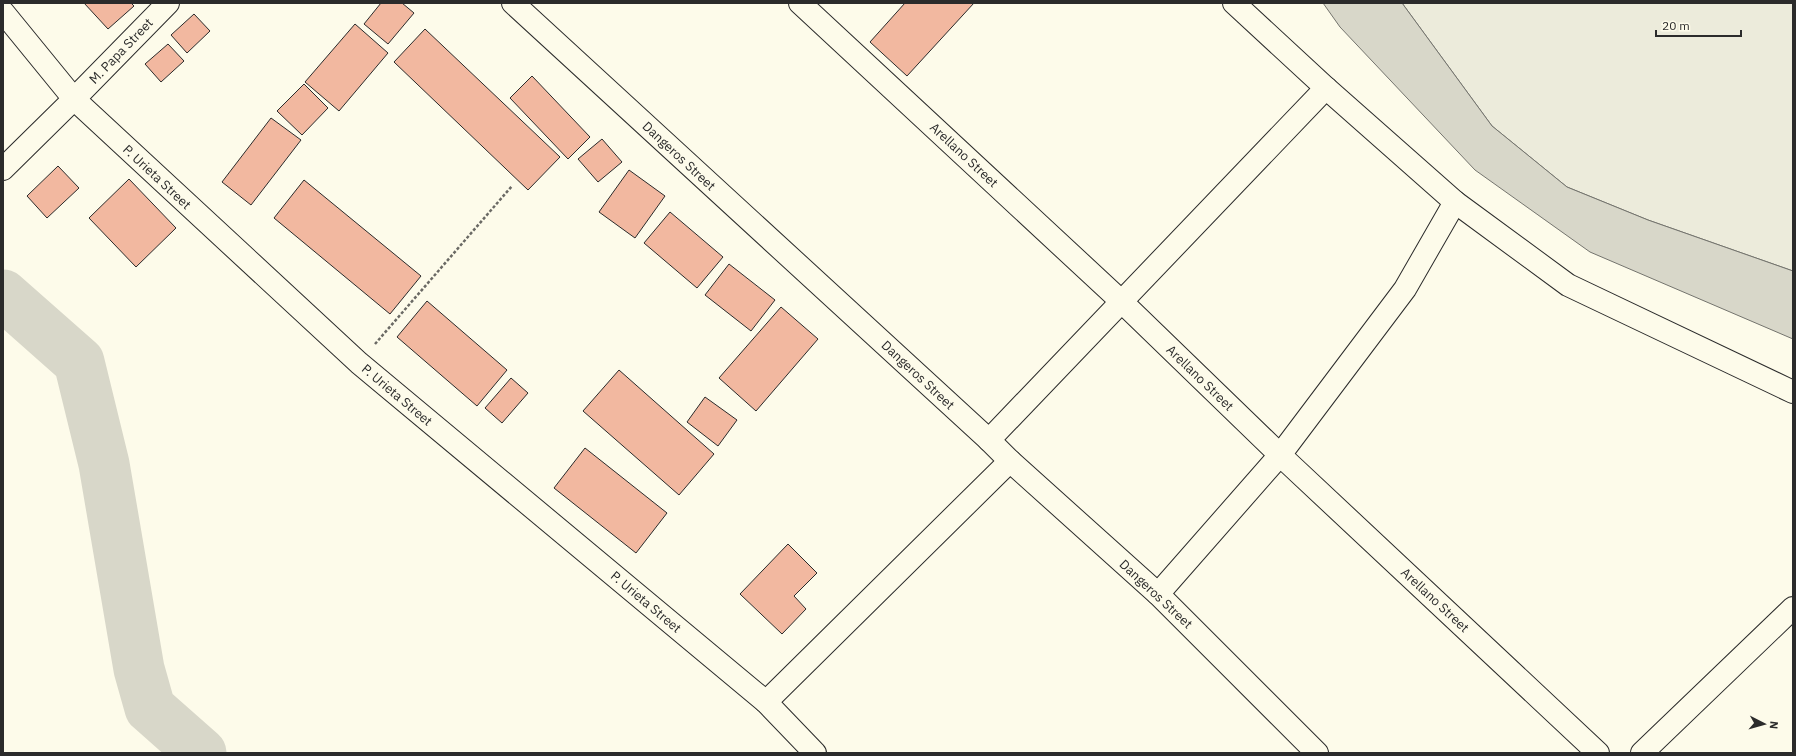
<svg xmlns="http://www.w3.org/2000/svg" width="1796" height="756" font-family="'IBM Plex Sans',sans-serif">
  <rect width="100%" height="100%" fill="#fdfbea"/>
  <path fill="#ecebdb" stroke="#74746e" d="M1402 3H1793V271L1648 220 1567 187 1492 126Z"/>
  <path fill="#d8d7c9" stroke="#74746e" d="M1323 3H1402L1492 126 1567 187 1648 220 1793 271V339L1590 252 1475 170 1340 27Z"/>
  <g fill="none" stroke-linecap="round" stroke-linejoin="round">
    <path stroke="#d8d7c9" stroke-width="51" d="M3 295 79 362 104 464 139 669 150 708 201 753"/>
  </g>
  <g fill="#f2b8a0" stroke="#2b2b2b">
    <path d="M84 3H131L134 6 108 29Z"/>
    <path d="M381 3H402L414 13 388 44 364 24Z"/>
    <path d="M905 3H974L907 76 870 42Z"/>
    <path d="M194 14 210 31 187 53 171 35Z"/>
    <path d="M355 24 388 53 339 111 305 82Z"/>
    <path d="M425 29 560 157 528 190 394 62Z"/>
    <path d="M168 44 184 61 161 82 145 64Z"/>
    <path d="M532 76 590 137 568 159 510 98Z"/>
    <path d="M304 84 328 108 302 135 277 111Z"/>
    <path d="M271 118 301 140 251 205 222 182Z"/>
    <path d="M602 139 622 162 598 182 578 159Z"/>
    <path d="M58 166 79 188 47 218 27 196Z"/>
    <path d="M629 170 665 196 635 238 599 212Z"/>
    <path d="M129 179 176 228 136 267 89 218Z"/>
    <path d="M304 180 421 276 390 314 274 218Z"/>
    <path d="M670 212 723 257 697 288 644 243Z"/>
    <path d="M729 264 775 300 751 331 705 295Z"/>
    <path d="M427 301 507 370 477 406 397 337Z"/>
    <path d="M781 307 818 339 756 411 719 378Z"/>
    <path d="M619 370 714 454 679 495 583 411Z"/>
    <path d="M511 378 528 393 502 423 485 408Z"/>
    <path d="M705 397 737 420 718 446 687 422Z"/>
    <path d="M585 448 667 513 636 553 554 488Z"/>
    <path d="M788 544 817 573 794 596 806 609 782 634 740 594Z"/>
  </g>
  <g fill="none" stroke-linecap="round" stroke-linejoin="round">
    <defs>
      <g id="minor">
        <path d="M513 3 989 440 1010 461 1158 594 1317 753"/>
        <path d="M800 3 1122 302 1280 455 1598 753"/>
        <path d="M1234 3 1326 88 1455 202 1568 285 1793 392"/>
        <path d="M3 169 74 99"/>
        <path d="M989 440 1326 88"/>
        <path d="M1158 594 1280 455 1405 289 1455 202"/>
        <path d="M766 702 1010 461"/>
        <path d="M1642 753 1793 608"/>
      </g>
      <path id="tertiary" d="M74 99 168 3"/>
      <path id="primary" d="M3 12 74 99 359 363 766 702 815 753"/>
    </defs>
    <use href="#minor" stroke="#2b2b2b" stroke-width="24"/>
    <use href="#tertiary" stroke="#2b2b2b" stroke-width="24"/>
    <use href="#primary" stroke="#2b2b2b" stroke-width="24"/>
    <path stroke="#6a6964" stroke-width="2.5" stroke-dasharray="3 2" stroke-linecap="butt" d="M375 344 512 186"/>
    <use href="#minor" stroke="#fdfbea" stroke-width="22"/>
    <use href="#tertiary" stroke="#fdfbea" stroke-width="22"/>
    <use href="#primary" stroke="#fdfbea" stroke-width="22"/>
  </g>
  <g text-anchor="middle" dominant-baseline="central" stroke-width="3" stroke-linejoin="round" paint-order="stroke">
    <g font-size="13" fill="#2b2b2b" stroke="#fdfbea">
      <text transform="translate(121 51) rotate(-46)">M. Papa Street</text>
      <text transform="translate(964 155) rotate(43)">Arellano Street</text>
      <text transform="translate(679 156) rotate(43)">Dangeros Street</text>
      <text transform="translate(157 177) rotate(43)">P. Urieta Street</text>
      <text transform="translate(918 375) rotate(43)">Dangeros Street</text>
      <text transform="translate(1200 378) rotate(44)">Arellano Street</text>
      <text transform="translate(397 395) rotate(40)">P. Urieta Street</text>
      <text transform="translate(1156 594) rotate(43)">Dangeros Street</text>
      <text transform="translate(1435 600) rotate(43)">Arellano Street</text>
      <text transform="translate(646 602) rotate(40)">P. Urieta Street</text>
    </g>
  </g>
  <rect width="1796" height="756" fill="none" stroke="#2b2b2b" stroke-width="8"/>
  <g transform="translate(1764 724) rotate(96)" stroke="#fdfbea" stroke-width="3" paint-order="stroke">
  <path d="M0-3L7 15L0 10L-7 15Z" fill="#2b2b2b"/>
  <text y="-6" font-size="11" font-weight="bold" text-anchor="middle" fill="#2b2b2b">N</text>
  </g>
  <path d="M1656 30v6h85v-6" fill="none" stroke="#2b2b2b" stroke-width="2"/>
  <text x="1662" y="30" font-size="12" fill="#2b2b2b" stroke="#fdfbea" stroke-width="3" paint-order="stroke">20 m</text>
</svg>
